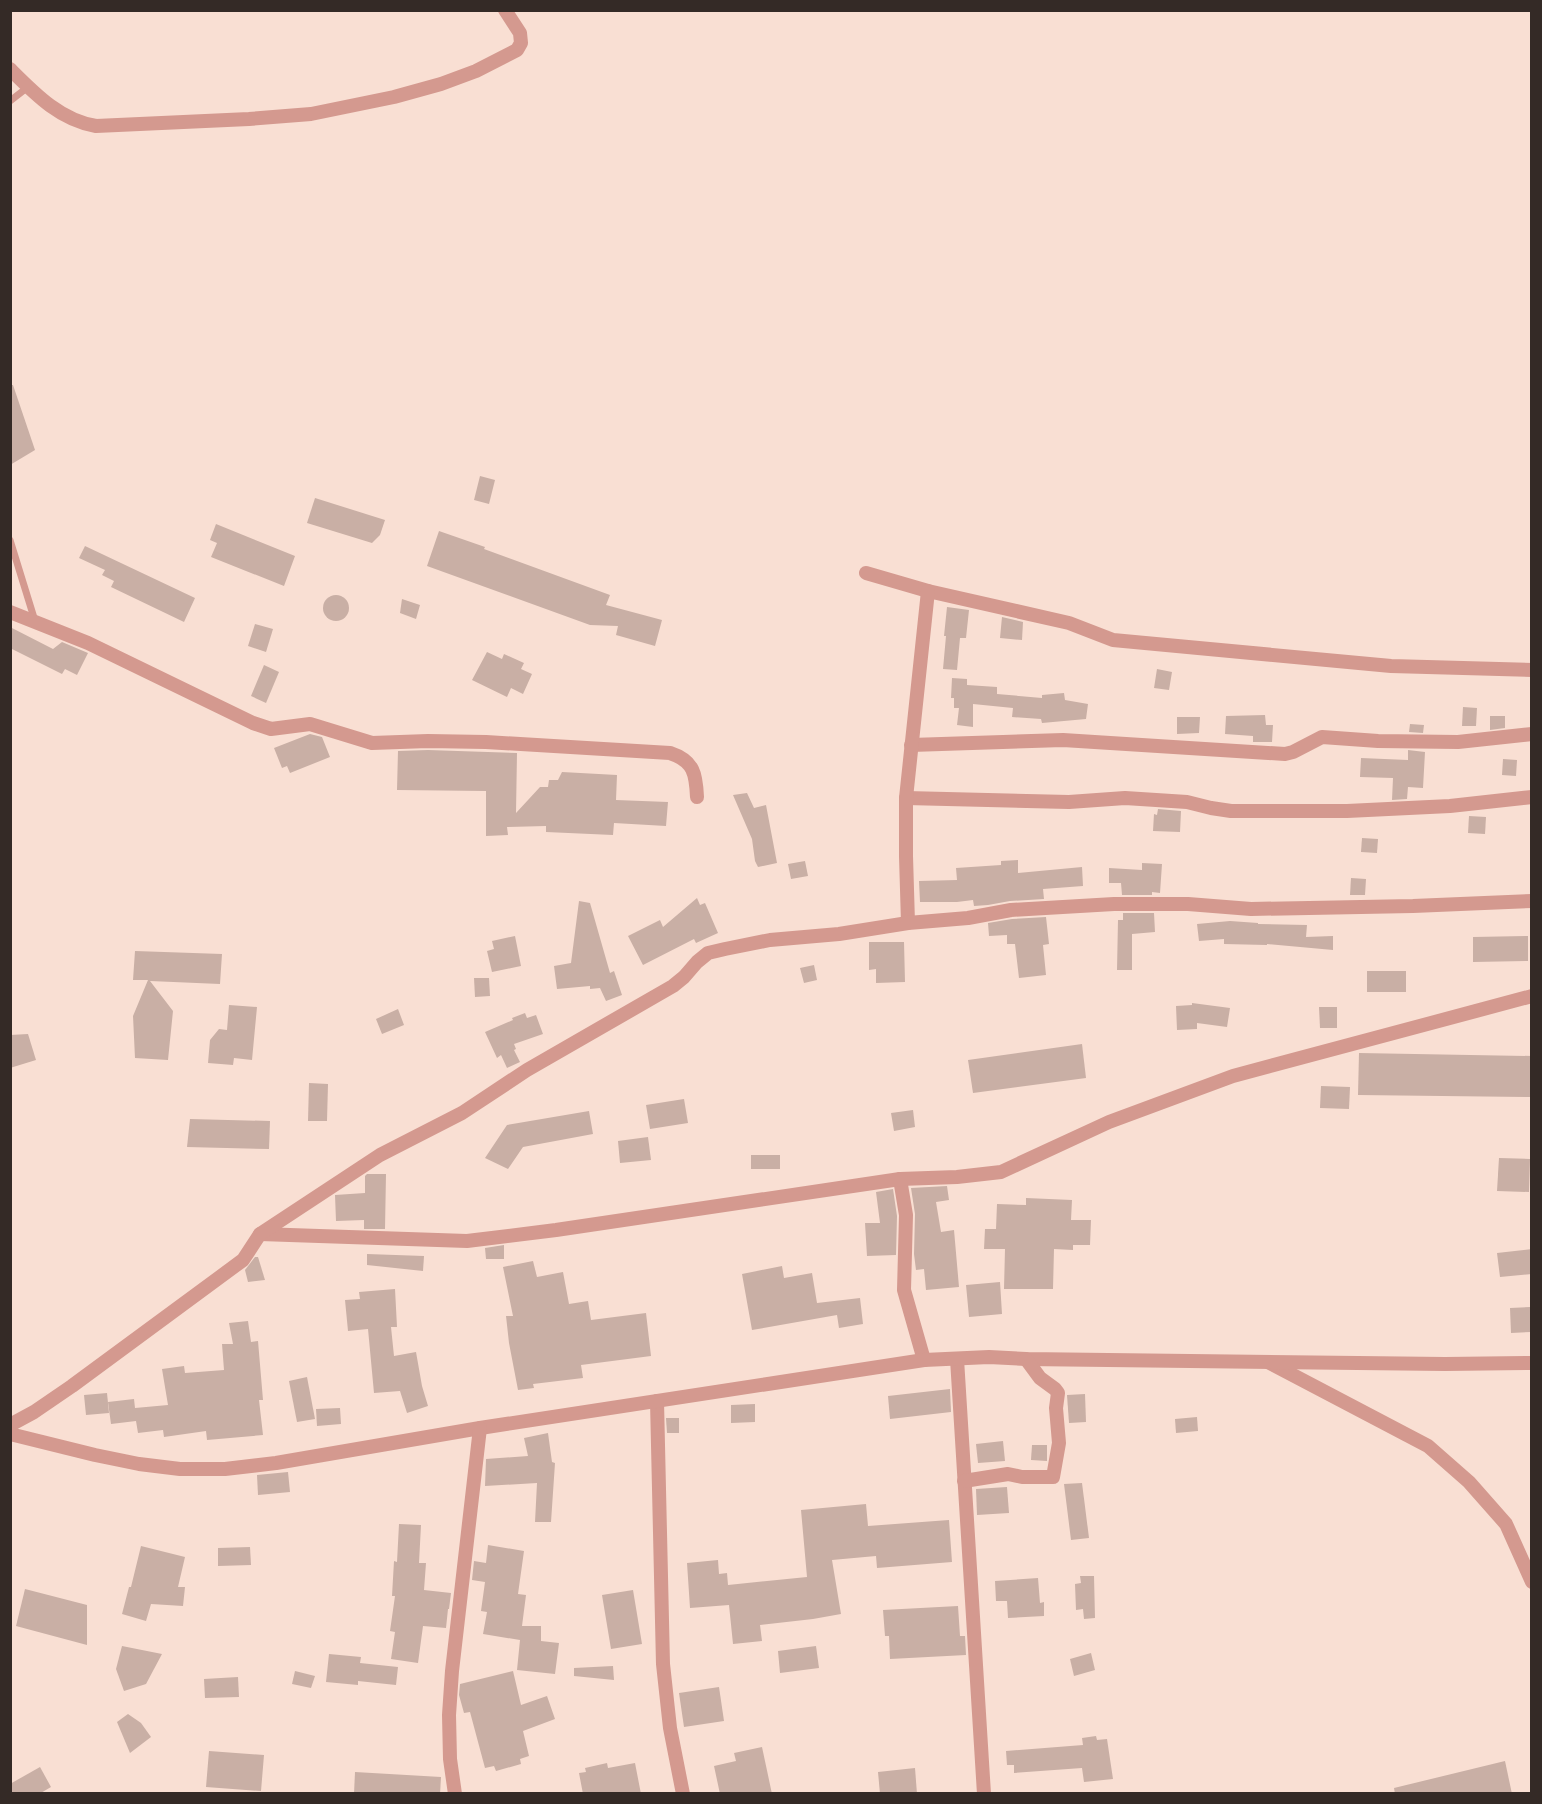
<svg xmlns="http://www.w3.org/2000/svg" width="1542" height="1804" font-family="Helvetica,sans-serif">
  <rect width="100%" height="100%" fill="#f9dfd3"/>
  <g fill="#c9afa5">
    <path d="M10 385H13L35 450 10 465Z"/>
    <path d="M480 476 495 480 489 504 474 500Z"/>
    <path d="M315 498 385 520 380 535 372 543 307 523Z"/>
    <path d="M216 524 295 556 284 586 211 557 217 543 210 540Z"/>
    <path d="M439 531 485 547 484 549 610 595 606 605 662 620 655 646 616 635 618 626 590 625 427 566Z"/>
    <path d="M85 546 195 598 184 622 111 587 114 581 102 575 105 570 79 558Z"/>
    <circle cx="336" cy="608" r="13"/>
    <path d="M402 599 420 605 416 619 400 613Z"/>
    <path d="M947 607 969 610 966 638H960L957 670 943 669 946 636H944Z"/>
    <path d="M1002 617 1023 622 1022 640 1000 638Z"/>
    <path d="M255 624 273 629 266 652 248 646Z"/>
    <path d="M10 627 53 649 62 642 88 653 77 675 65 669 62 674 10 648Z"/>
    <path d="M487 652 502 659 504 654 524 663 521 669 532 674 523 694 511 688 507 697 472 680Z"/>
    <path d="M264 665 279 672 266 703 251 696Z"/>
    <path d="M1157 669 1172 672 1169 690 1154 688Z"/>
    <path d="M952 678 967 679V685L997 687V694L1042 698V695L1064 693 1065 700 1088 704 1086 719 1042 723 1041 719 1012 717 1013 708 973 704V727L957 725 959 708H954V698H951Z"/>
    <path d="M1463 707 1477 708 1476 726H1462Z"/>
    <path d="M1265 715 1266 725H1273L1272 742H1253V736L1225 734 1226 716Z"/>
    <path d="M1490 716H1505V728L1490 730Z"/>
    <path d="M1177 717H1200L1199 733 1177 734Z"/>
    <path d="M1410 724 1424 725 1423 733 1409 732Z"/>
    <path d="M310 734 322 737 330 757 290 773 287 766 282 768 274 748Z"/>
    <path d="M428 750 517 753 516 813 540 787H548L549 780H558L562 772 617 775 616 800 668 802 666 826 614 823 613 835 546 832V826L507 827 508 835 486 836V791L397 790 398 751Z"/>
    <path d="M1408 750 1425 752 1423 788 1408 787 1407 799 1392 800 1393 778 1360 777 1361 758 1408 760Z"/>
    <path d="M1503 759 1517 760 1516 776 1502 775Z"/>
    <path d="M747 793 754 808 766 805 777 863 758 867 755 861 752 839 733 795Z"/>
    <path d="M1158 809 1181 811 1180 832 1153 831 1154 814 1157 815Z"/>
    <path d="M1469 816 1486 817 1485 834 1468 833Z"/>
    <path d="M1362 838 1378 839 1377 853 1361 852Z"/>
    <path d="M1018 860V873L1082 867 1083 886 1043 889 1044 899 1010 901 988 905 974 906 973 900 957 902H920L919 881 957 880 956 868 1001 865V861Z"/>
    <path d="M805 861 808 876 791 879 788 864Z"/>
    <path d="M1142 863 1162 864 1160 893 1152 892V895H1122L1121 883H1109V868L1142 870Z"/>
    <path d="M1351 878 1366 879 1365 895H1350Z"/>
    <path d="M697 898 700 905 705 903 718 933 696 943 694 939 643 965 628 936 660 920 663 927Z"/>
    <path d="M579 901 590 903 610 973 614 971 622 995 606 1001 600 988 590 989V986L557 989 554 966 571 963Z"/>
    <path d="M1123 913H1154L1155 932 1132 934V970H1117L1118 920H1123Z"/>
    <path d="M1046 917 1049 944 1043 945 1046 975 1019 978 1015 944H1007V935L989 936 988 923 1012 919Z"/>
    <path d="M1230 921 1258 923V924L1307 925 1306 937 1333 936V950L1267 944V945L1224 944V939L1199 941 1197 924Z"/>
    <path d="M515 936 521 966 492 972 487 951 494 949 492 941Z"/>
    <path d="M1528 936V961L1473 962V937Z"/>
    <path d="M869 942H904L905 982 876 983V969L869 970Z"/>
    <path d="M135 951 222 954 220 984 150 981 173 1011 168 1060 135 1058 133 1016 148 980H133Z"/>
    <path d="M814 965 817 980 804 983 800 968Z"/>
    <rect x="1367" y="971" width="39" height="21"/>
    <path d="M474 978H489L490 996 475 997Z"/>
    <path d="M1192 1003 1230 1008 1227 1027 1197 1023V1029L1177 1030 1176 1006 1192 1005Z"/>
    <path d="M229 1005 257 1007 252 1060 234 1058 233 1065 208 1063 210 1040 219 1029 227 1030Z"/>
    <path d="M1319 1007H1337V1028H1320Z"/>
    <path d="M398 1009 404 1025 382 1034 376 1019Z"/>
    <path d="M525 1013 527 1018 536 1015 543 1034 514 1044 516 1049 514 1050 520 1062 507 1068 501 1055 497 1058 485 1032 513 1020 512 1018Z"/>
    <path d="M28 1034 36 1060 10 1068V1035Z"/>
    <path d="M1082 1044 1086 1078 973 1093 968 1060Z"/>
    <path d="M1359 1053 1532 1056V1097L1358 1095Z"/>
    <path d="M309 1083 328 1084 327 1121H308Z"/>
    <path d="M1321 1086 1350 1087 1349 1109 1320 1108Z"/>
    <path d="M684 1099 688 1123 650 1129 646 1105Z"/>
    <path d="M913 1110 915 1127 894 1131 891 1113Z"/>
    <path d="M589 1111 593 1134 523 1147 508 1169 485 1158 507 1125Z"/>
    <path d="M190 1119 270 1121 269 1149 187 1147Z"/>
    <path d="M648 1137 651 1160 620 1163 618 1141Z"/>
    <rect x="751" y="1155" width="29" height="14"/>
    <path d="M1499 1158 1530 1159 1529 1192 1497 1191Z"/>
    <path d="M367 1174H386L385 1229H364V1220L336 1221 335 1195 365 1193V1176Z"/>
    <path d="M947 1186 949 1200 936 1202 941 1232 954 1230 959 1287 926 1290 924 1269 916 1270 914 1254 915 1214 911 1188Z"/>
    <path d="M893 1189 897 1216 896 1255 867 1256 865 1223H880L876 1192Z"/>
    <path d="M1026 1198 1072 1200 1071 1220H1091L1090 1245H1073V1250L1054 1249 1053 1289H1004L1005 1249H984L985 1229H996L997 1204 1026 1205Z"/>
    <path d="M504 1245V1259H486L485 1248Z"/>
    <path d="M1532 1249V1274L1500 1277 1497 1253Z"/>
    <path d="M367 1254 424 1256 423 1271 367 1265Z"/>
    <path d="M255 1257H258L265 1280 248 1282 245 1270Z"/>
    <path d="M533 1261 537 1277 563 1272 569 1304 588 1301 591 1320 646 1313 651 1356 581 1365 583 1378 533 1384 534 1388 518 1390 509 1343 506 1316H513L503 1267Z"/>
    <path d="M782 1266 784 1278 812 1273 817 1303 860 1298 863 1324 839 1328 837 1315 752 1330 742 1274Z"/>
    <path d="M1000 1282 1002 1314 969 1317 966 1285Z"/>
    <path d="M395 1289 397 1327H391L394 1356 416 1352 422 1386 428 1406 407 1413 400 1391 374 1393 368 1329 348 1331 345 1300 360 1299 359 1292Z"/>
    <path d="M1530 1307 1531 1332 1511 1333 1510 1308Z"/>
    <path d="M248 1321 251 1342 258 1341 263 1400H259L263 1435 207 1440 206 1431 164 1437 163 1430 138 1433 136 1421 111 1424 108 1402 134 1399 135 1408 168 1405 162 1369 184 1366 185 1373 224 1370 222 1344H233L229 1323Z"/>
    <path d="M307 1377 315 1419 297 1422 289 1381Z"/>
    <path d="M950 1389 951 1412 890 1419 888 1396Z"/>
    <path d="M107 1393 109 1413 86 1415 84 1395Z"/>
    <path d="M1085 1394 1086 1422 1069 1423 1067 1395Z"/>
    <path d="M755 1404V1422L731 1423V1405Z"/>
    <path d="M340 1408 341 1424 317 1426 316 1409Z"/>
    <path d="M1197 1417 1198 1431 1176 1433 1175 1419Z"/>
    <path d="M666 1418H679V1433H667Z"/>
    <path d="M548 1433 552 1462 555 1463 551 1522H535L537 1483 485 1486 486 1459 528 1456 524 1438Z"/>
    <path d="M1003 1441 1005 1461 978 1463 976 1444Z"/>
    <path d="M1032 1445H1047V1461L1031 1460Z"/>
    <path d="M288 1472 290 1492 258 1495 257 1475Z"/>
    <path d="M1082 1483 1089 1538 1071 1540 1064 1484Z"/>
    <path d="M1007 1487 1009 1513 977 1515 976 1489Z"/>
    <path d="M866 1504 868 1526 949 1520 952 1562 877 1568 876 1556 832 1560 841 1614 813 1619 760 1625 762 1641 733 1644 729 1605 690 1608 687 1563 718 1560 719 1574 727 1573 728 1585 807 1577 801 1510Z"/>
    <path d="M399 1524 421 1525 419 1563H426L424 1590 451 1593 449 1609H448L446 1628 423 1626 418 1663 391 1659 395 1632 390 1631 395 1596H392L394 1561 397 1562Z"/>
    <path d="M488 1545 524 1551 518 1594 526 1595 522 1626H541V1641L559 1643 555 1674 517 1670 520 1640 483 1634 487 1612 481 1611 485 1582 472 1580 474 1561 486 1563Z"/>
    <path d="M141 1546 185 1557 178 1587H185L183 1606 151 1604 146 1621 122 1614 129 1587H131Z"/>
    <path d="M250 1547 251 1565 218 1566V1548Z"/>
    <path d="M1080 1576H1094L1095 1618 1084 1619 1083 1609 1076 1610 1075 1584 1081 1583Z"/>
    <path d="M1038 1578 1040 1603 1044 1602V1616L1008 1618 1007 1601H996L995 1581Z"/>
    <path d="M25 1589 87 1605V1645L16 1626Z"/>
    <path d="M633 1590 642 1644 611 1649 602 1595Z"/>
    <path d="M958 1606 960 1636H965L966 1655 890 1659 889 1636H885L883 1610Z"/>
    <path d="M122 1646 162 1654 146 1684 124 1691 116 1669Z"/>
    <path d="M816 1646 819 1668 780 1673 778 1651Z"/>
    <path d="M1091 1653 1095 1670 1074 1676 1070 1659Z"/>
    <path d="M329 1654 361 1657 360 1663 398 1667 396 1685 358 1681V1685L326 1682Z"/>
    <path d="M613 1666 614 1680 574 1676V1668Z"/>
    <path d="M295 1671 315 1676 311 1688 292 1684Z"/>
    <path d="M513 1671 521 1705 547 1696 555 1719 523 1731 529 1756 520 1759 521 1764 496 1771 494 1766 485 1768 470 1712 464 1713 459 1695 460 1684Z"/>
    <path d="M238 1677 239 1697 205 1698 204 1679Z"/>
    <path d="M719 1687 724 1721 684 1727 679 1693Z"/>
    <path d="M128 1714 141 1723 151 1737 130 1753 117 1722Z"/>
    <path d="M1096 1736 1097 1740 1107 1739 1113 1779 1084 1782 1082 1768 1014 1773V1765H1007L1006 1751 1083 1745 1082 1738Z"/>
    <path d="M762 1747 772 1794H720L714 1766 736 1761 734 1753Z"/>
    <path d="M209 1751 264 1755 261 1791 206 1787Z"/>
    <path d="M1505 1761 1512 1794H1395L1394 1788Z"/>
    <path d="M607 1763 608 1768 635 1763 641 1794H583L579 1773 586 1772 585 1768Z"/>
    <path d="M40 1767 51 1787 39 1794H10V1784Z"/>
    <path d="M915 1768 917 1794H880L878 1772Z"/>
    <path d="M355 1772 441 1777 440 1794H354Z"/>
  </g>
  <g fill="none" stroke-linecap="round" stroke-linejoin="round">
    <g stroke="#d4998f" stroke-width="7">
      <path d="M10 101 28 87"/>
      <path d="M10 540 35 621"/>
    </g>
    <g stroke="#d4998f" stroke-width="14">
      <path d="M10 69C35 94 60 120 96 126L249 119 311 114 394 97 441 84 476 71 517 50 521 43 520 33 505 10"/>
      <path d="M866 573 928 591 1069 623 1113 640 1391 666 1532 670"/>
      <path d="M10 612 88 643 253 723 271 729 310 724 372 743 428 741 486 742 670 753C694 761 696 774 697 797"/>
      <path d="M911 745 1063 740 1285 754 1293 752 1322 737 1378 741 1458 742 1532 734"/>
      <path d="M906 798 1069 802 1125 798 1187 802 1211 808 1231 811H1347L1450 806 1532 797"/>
      <path d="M908 923 906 856V798L928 591"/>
      <path d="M900 1179 906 1215 904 1290 924 1360"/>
      <path d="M260 1234 467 1241 556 1230 900 1179 957 1177 1001 1172 1109 1122 1233 1076 1532 996"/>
      <path d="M957 1359 984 1794"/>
      <path d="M1268 1362 1428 1446 1469 1482 1506 1524 1532 1582"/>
      <path d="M657 1401 663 1664 670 1728 683 1794"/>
      <path d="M10 1425 34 1412 72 1386 243 1260 260 1234 380 1155 462 1113 527 1070 673 986 684 977 697 962 708 953 725 949 770 940 839 934 908 923 968 918 1011 910 1114 904H1188L1251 909 1413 906 1532 901"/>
      <path d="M10 1434 95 1455 139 1464 180 1469H225L276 1463 480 1428 924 1360 989 1357 1026 1359 1445 1364 1532 1363"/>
      <path d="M964 1481 1008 1474 1022 1477H1053L1059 1443 1056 1408 1058 1393 1055 1389 1040 1378 1026 1359"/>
      <path d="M455 1794 450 1759 449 1715 452 1671 480 1428"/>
    </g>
  </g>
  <rect width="1542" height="1804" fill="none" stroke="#342a26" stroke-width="24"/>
</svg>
